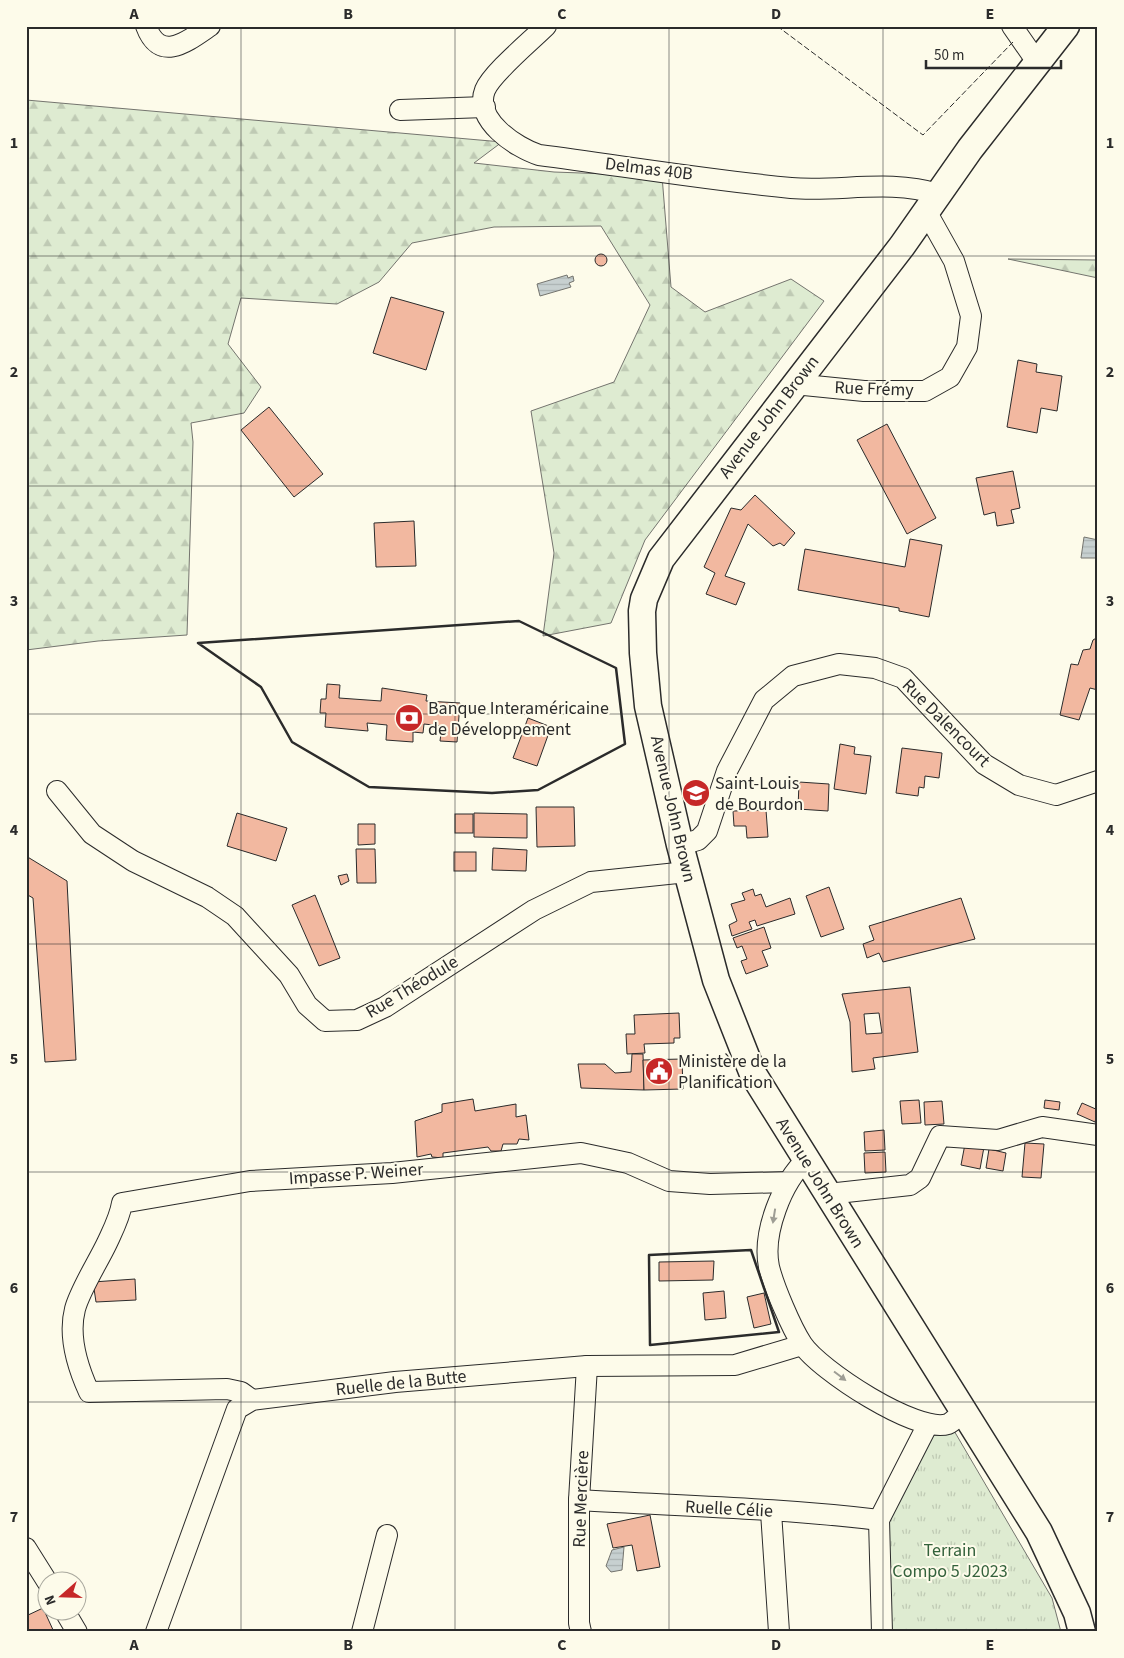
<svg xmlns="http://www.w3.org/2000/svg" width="1124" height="1658" font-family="'Source Sans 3',sans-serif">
  <defs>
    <pattern id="forest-firs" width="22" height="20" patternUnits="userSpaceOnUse" patternTransform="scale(1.25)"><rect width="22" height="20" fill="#deebd1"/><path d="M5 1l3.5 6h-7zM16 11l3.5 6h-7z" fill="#bfcab4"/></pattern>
    <pattern id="park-tufts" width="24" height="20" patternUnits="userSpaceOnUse" patternTransform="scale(1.25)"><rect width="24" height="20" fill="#deebd1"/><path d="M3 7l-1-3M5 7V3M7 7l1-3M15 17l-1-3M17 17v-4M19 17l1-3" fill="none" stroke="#bfcab4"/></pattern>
    <pattern id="water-rules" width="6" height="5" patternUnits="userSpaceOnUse" patternTransform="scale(1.25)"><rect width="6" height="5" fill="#c7d0d0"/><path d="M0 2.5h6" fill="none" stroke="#abb3b3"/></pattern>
  </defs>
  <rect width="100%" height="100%" fill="#fdfbea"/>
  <g fill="url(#forest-firs)" stroke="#74746e">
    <path d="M26 100 502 142 474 163 554 172 662 176 671 287 705 312 791 279 824 301 645 540 611 623 543 636 554 553 531 411 614 382 650 305 601 226 494 227 412 243 379 282 337 304 241 298 228 344 261 387 244 413 191 423 193 442 187 635 98 641 26 650Z"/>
    <path d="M1008 259 1098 260V278Z"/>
  </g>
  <path fill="url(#park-tufts)" stroke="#74746e" d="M953 1429 1052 1598 1061 1632H883L879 1520 919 1435Z"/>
  <g fill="url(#water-rules)" stroke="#74746e">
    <path d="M567 275 568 278 573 276 574 281 569 283 571 287 540 296 537 284Z"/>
    <path d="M1084 537 1098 540 1096 558H1081Z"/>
    <path d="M624 1547 622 1570 611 1572 606 1566 612 1550Z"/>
  </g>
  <g fill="#f2b8a0" stroke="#2b2b2b" fill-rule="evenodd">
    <circle cx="601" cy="260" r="6"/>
    <path d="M391 297 444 312 426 370 373 353Z"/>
    <path d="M1018 360 1037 364 1036 372 1062 376 1057 411 1041 408 1037 433 1007 427Z"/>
    <path d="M269 407 323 474 294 497 241 430Z"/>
    <path d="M887 424 936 518 907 534 857 440Z"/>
    <path d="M1013 471 1020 508 1011 510 1014 523 997 526 995 512 984 515 976 478Z"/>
    <path d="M755 495 795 533 784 546 780 543 773 546 748 524 725 576 745 583 736 605 706 594 715 573 704 567 731 508 741 510Z"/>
    <path d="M414 521 416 566 376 567 374 523Z"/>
    <path d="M910 539 942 545 929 617 899 611V608L798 590 805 549 905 567Z"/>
    <path d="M1098 637V690L1090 688 1079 720 1060 715 1071 664 1078 665 1083 650 1090 649 1093 640Z"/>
    <path d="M327 684 340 685 339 698 381 701 382 688 427 695 426 701 460 703 457 742 440 741 442 726 424 724 423 733 413 732V742L386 740 387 725 367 723 368 731 325 727 326 713H320L321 699H326Z"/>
    <path d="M528 718 551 727 537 766 513 758Z"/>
    <path d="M840 744 855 747 854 754 871 756 866 794 834 789Z"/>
    <path d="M902 748 942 753 939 778 925 776 924 788 919 787 918 796 896 793Z"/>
    <path d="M799 782 829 784 828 811 798 809Z"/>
    <path d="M536 807H574L575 846 537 847Z"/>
    <path d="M766 810 768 837 747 838 746 826H734L733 811Z"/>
    <path d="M237 813 287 828 276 861 227 846Z"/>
    <path d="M474 813 527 814V838L474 837Z"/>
    <rect x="455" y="814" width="18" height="19"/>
    <path d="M358 824H375V844L358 845Z"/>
    <path d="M493 848 527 850 526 871 492 870Z"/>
    <path d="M356 849H375L376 883H357Z"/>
    <rect x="454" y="852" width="22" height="19"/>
    <path d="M26 856 67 881 76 1060 45 1062 33 898 26 894Z"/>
    <path d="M347 874 349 881 341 885 338 876Z"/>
    <path d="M829 887 844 929 821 937 806 896Z"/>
    <path d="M753 889 755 896 761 894 766 907 790 898 795 914 757 926 755 920 749 922 752 929 732 936 729 925 737 921 731 904 745 900 742 893Z"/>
    <path d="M315 895 340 958 319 966 292 905Z"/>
    <path d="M961 898 975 939 883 962 879 953 867 958 863 944 874 940 869 926Z"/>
    <path d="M764 927 771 948 762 951 768 966 746 974 741 961 747 959 742 946 737 948 733 938Z"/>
    <path d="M910 987 918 1052 873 1058 875 1069 852 1072 850 1022 842 994ZM879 1013 882 1033 866 1034 864 1014Z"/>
    <path d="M679 1013 680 1038H674V1043L644 1044 645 1053 627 1054 626 1034H635L634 1015Z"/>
    <path d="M632 1054H643L644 1090 581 1088 578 1064H605L615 1073 631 1072Z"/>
    <path d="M682 1059 683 1089 644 1090 643 1060Z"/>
    <path d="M473 1099 475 1111 516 1104V1117L526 1115 529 1140 519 1139 517 1144H503L501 1151H491L488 1147 443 1153V1158L432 1157 431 1154 417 1157 415 1121 442 1112V1104Z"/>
    <path d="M919 1100 921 1123 902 1124 900 1101Z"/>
    <path d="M1045 1100 1060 1102 1059 1110 1044 1108Z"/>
    <path d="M942 1101 944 1124 925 1125 924 1102Z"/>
    <path d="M1082 1103 1098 1110 1095 1122 1077 1114Z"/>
    <path d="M884 1130 885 1150 865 1151 864 1132Z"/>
    <path d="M1025 1143 1044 1144 1041 1178 1022 1177Z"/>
    <path d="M965 1144 984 1147 980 1169 961 1165Z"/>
    <path d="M989 1149 1006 1153 1003 1171 986 1168Z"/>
    <path d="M885 1152 886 1172 865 1173 864 1153Z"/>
    <path d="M714 1261 713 1280 659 1281V1262Z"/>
    <path d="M135 1279 136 1300 96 1302 93 1282Z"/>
    <path d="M724 1291 726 1318 705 1320 703 1293Z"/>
    <path d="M764 1293 771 1324 754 1328 747 1297Z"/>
    <path d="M650 1515 660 1567 637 1571 632 1545 613 1548 607 1524Z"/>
    <path d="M43 1608 54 1632H26V1616Z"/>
  </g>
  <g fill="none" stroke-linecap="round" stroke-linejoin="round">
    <defs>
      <g id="minor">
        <path d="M146 26C160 64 188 41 210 26"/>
        <path d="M546 26C531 41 492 73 485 90 473 120 517 148 539 155 623 166 707 180 791 188 840 192 890 179 938 194"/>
        <path d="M1012 26 1037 62"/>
        <path d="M400 110 485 107"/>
        <path d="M794 384 864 391H925L950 377 967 347 971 316 954 261 926 211"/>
        <path d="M57 791 92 834 133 861 207 897 235 916 289 975 307 1005 325 1021 357 1020 385 1007 534 910 591 882 687 872"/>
        <path d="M680 845 698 840 707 831 727 771 764 700 793 676 839 664 875 668 903 678 984 764 1019 785 1056 795 1098 781"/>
        <path d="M807 1159C782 1182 762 1233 769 1267 774 1287 791 1327 802 1344 819 1370 917 1434 948 1424 953 1422 959 1415 963 1412"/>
        <path d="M828 1194 910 1185 920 1178 940 1136 998 1140 1042 1127 1098 1135"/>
        <path d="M252 1400 241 1392 227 1389 89 1392C78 1368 68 1336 75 1309 80 1290 98 1262 107 1243 113 1230 120 1217 122 1203L250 1181 392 1173 581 1153 628 1163 669 1181 710 1184 788 1182"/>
        <path d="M579 1500C679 1506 780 1508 879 1520"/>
        <path d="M771 1512 779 1632"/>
        <path d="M26 1548 48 1583"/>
        <path d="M64 1610 77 1632"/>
        <path d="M156 1632 237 1409 252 1400 395 1382 587 1366 735 1365 802 1345"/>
        <path d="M362 1632 387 1535"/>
        <path d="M581 1632 579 1623V1500L587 1366"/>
        <path d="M882 1632 879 1520 928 1424"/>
      </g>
      <path id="major" d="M1066 26 970 149 902 246 661 559 644 599 642 611 643 653 648 706 680 845 716 980 753 1074 1039 1532 1077 1613 1082 1632"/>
    </defs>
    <use href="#minor" stroke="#2b2b2b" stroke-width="22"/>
    <use href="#major" stroke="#2b2b2b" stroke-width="29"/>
    <use href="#minor" stroke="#fdfbea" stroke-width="20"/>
    <use href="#major" stroke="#fdfbea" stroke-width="26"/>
    <path stroke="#2b2b2b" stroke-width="1" stroke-dasharray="6 2.5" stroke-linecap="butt" d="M777 26 923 135 1013 42"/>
    <g stroke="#2b2b2b" stroke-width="2.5">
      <path d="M519 621 616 668 625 744 538 790 492 793 369 787 292 742 261 687 198 643Z"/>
      <path d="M751 1250 779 1332 650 1345 649 1255Z"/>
    </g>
  </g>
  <defs><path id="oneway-solid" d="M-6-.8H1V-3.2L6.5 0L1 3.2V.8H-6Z" transform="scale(1.25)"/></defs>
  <g fill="#9e9d94">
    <use href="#oneway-solid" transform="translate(774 1216) rotate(99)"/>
    <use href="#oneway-solid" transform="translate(840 1376) rotate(37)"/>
  </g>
  <path fill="none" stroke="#2b2b2b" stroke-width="1" stroke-opacity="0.55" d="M241 26V1632M455 26V1632M669 26V1632M883 26V1632M26 256H1098M26 486H1098M26 714H1098M26 944H1098M26 1172H1098M26 1402H1098"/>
  <defs>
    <symbol id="bank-disc" viewBox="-11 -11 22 22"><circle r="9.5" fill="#c62828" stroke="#fdfbea"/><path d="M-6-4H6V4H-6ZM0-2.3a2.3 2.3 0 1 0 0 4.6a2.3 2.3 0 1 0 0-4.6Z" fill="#fff"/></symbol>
    <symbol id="school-disc" viewBox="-11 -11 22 22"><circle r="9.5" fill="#c62828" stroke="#fdfbea"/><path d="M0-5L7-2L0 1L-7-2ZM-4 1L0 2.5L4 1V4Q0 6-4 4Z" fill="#fff"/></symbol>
    <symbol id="civic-disc" viewBox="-11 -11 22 22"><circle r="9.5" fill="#c62828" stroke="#fdfbea"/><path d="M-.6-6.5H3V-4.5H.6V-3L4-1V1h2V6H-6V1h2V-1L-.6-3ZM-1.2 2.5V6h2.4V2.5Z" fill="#fff"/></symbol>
  </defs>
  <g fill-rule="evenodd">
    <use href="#bank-disc" x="393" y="702" width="32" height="32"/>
    <use href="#school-disc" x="680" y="777" width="32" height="32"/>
    <use href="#civic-disc" x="643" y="1055" width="32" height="32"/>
  </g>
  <g text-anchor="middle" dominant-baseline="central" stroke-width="4" stroke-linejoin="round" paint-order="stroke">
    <g font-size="18" fill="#2b2b2b" stroke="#fdfbea">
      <text transform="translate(649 169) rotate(7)">Delmas 40B</text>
      <text transform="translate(874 389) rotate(2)">Rue Frémy</text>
      <text transform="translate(769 417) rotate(-52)">Avenue John Brown</text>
      <text transform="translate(946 723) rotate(45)">Rue Dalencourt</text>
      <text transform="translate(673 809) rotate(77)">Avenue John Brown</text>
      <text transform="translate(412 987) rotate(-31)">Rue Théodule</text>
      <text transform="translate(356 1174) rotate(-4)">Impasse P. Weiner</text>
      <text transform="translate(820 1183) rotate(58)">Avenue John Brown</text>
      <text transform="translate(401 1383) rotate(-6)">Ruelle de la Butte</text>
      <text transform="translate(581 1499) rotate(-88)">Rue Mercière</text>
      <text transform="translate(729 1509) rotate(3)">Ruelle Célie</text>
    </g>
    <g font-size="18" fill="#2b2b2b" stroke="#fdfbea" text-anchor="start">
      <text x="428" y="708">Banque Interaméricaine<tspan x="428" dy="21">de Développement</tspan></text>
      <text x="715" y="783">Saint-Louis<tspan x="715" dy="21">de Bourdon</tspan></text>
      <text x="678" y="1061">Ministère de la<tspan x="678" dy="21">Planification</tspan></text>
    </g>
    <g font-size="18" fill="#34623c" stroke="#fdfbea">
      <text x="950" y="1550">Terrain<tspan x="950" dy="21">Compo 5 J2023</tspan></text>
    </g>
  </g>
  <rect width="1124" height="1658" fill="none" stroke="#fdfbea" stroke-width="55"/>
  <g transform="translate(62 1596) rotate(250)"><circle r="24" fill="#fdfbea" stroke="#a9a89e"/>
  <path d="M0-4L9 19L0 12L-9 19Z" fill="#c62828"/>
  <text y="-8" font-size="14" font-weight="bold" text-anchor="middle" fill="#2b2b2b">N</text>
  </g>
  <path d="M926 60v8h135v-8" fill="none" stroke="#2b2b2b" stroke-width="2.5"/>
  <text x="934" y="60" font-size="15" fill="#2b2b2b" stroke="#fdfbea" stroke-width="4" paint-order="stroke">50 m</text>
  <rect x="28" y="28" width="1068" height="1602" fill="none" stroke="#2b2b2b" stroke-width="2"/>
  <g font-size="16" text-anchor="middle" font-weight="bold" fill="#2b2b2b">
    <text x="134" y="19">A</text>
    <text x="348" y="19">B</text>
    <text x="562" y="19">C</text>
    <text x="776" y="19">D</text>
    <text x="990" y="19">E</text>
    <text x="14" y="148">1</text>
    <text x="1110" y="148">1</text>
    <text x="14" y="377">2</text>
    <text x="1110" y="377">2</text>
    <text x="14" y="606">3</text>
    <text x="1110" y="606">3</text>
    <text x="14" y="835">4</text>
    <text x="1110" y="835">4</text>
    <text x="14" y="1064">5</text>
    <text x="1110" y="1064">5</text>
    <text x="14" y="1293">6</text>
    <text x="1110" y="1293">6</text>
    <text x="14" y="1522">7</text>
    <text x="1110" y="1522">7</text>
    <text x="134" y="1650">A</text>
    <text x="348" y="1650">B</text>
    <text x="562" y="1650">C</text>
    <text x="776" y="1650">D</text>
    <text x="990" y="1650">E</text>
  </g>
</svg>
